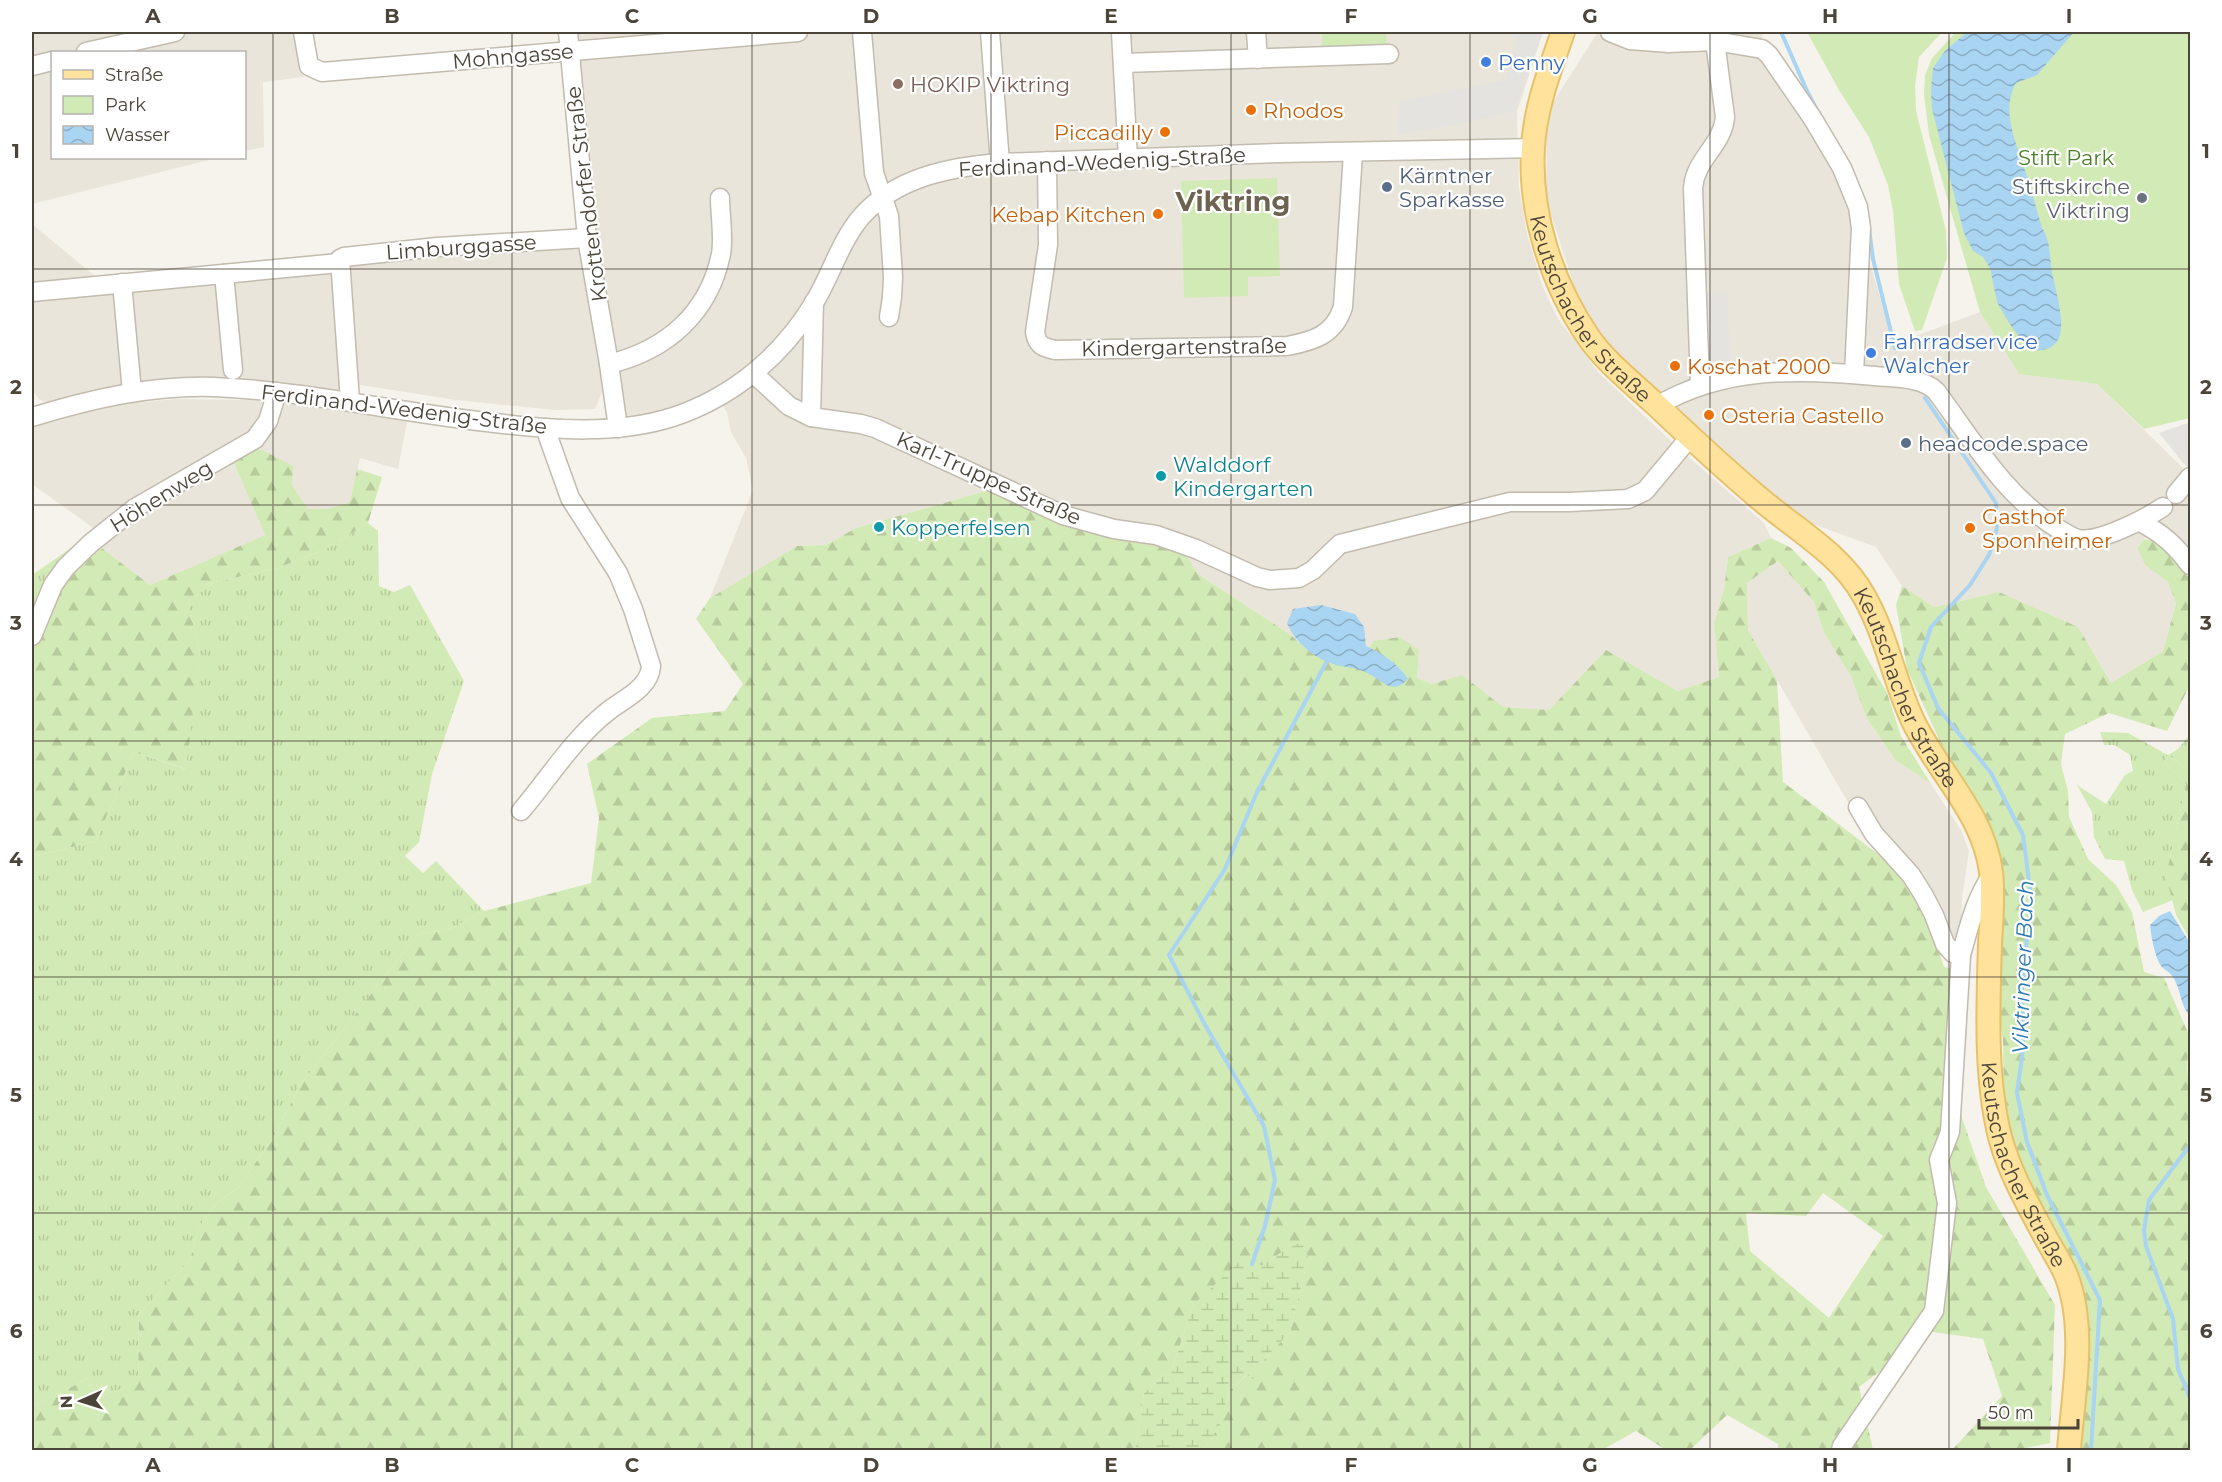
<svg xmlns="http://www.w3.org/2000/svg" width="2222" height="1482" font-family="Montserrat,sans-serif">
  <defs>
    <pattern id="grass-tufts" width="24" height="20" patternUnits="userSpaceOnUse" patternTransform="scale(1.5)"><rect width="24" height="20" fill="#d2eab5"/><path d="M3 7l-1-3M5 7V3M7 7l1-3M15 17l-1-3M17 17v-4M19 17l1-3" fill="none" stroke="#b6ca9c"/></pattern>
    <pattern id="forest-firs" width="22" height="20" patternUnits="userSpaceOnUse" patternTransform="scale(1.5)"><rect width="22" height="20" fill="#d2eab5"/><path d="M5 1l3.5 6h-7zM16 11l3.5 6h-7z" fill="#b6ca9c"/></pattern>
    <pattern id="wetland-marsh" width="20" height="14" patternUnits="userSpaceOnUse" patternTransform="scale(1.5)"><rect width="20" height="14" fill="#d2eab5"/><path d="M1 5h8M5 5V1M11 12h8M15 12V8" fill="none" stroke="#b6ca9c"/></pattern>
    <pattern id="water-waves" width="16" height="10" patternUnits="userSpaceOnUse" patternTransform="scale(1.5)"><rect width="16" height="10" fill="#a9d4f2"/><path d="M0 5q4-4 8 0t8 0" fill="none" stroke="#8caec5"/></pattern>
  </defs>
  <rect width="100%" height="100%" fill="#f6f3ec"/>
  <g fill="#eae5da">
    <path d="M32 32H298L304 77 263 82 264 147 245 151 244 52H52V158H217L32 204Z"/>
    <path d="M574 32H1543L1517 112 1519 188 1527 234 1542 285 1557 317 1599 373 1675 445 1764 523 1771 538 1728 557 1724 589 1714 623 1719 677 1678 691 1606 650 1549 710 1503 707 1462 676 1432 684 1417 678 1419 650 1358 662 1327 661 1291 635 1198 574 1182 549 1054 520 986 491 856 528 826 545 797 546 710 598 753 490 746 458 731 432 727 412 713 389 682 404 651 413 624 416 591 233Z"/>
    <path d="M1598 32H1762V54L1848 190 1894 344 1980 312 2019 374 2097 384 2190 475V562L2152 528 2137 548 2145 565 2168 582 2176 603 2163 651 2111 683 2078 627 1999 592 1934 607 1902 586 1876 547 1802 520 1723 457 1610 347 1581 307 1548 205 1546 189 1547 136 1552 104Z"/>
    <path d="M32 224 96 277 332 253 344 395 131 383 54 401 44 402 39 399 32 390Z"/>
    <path d="M573 242 581 253 605 385 595 409 555 410 456 400 354 384 346 261Z"/>
    <path d="M175 399 250 400 340 410 407 422 398 469 360 458 350 502 327 509H307L292 485 233 461 265 535 150 585 99 546 96 530 32 484V428L73 415 124 404Z"/>
    <path d="M1778 561 1814 602 1824 633 1851 676 1866 717 1895 760 1931 784 1961 830 1969 851 1962 898 1961 943 1955 944 1925 885 1865 804 1853 811 1748 630 1747 583Z"/>
  </g>
  <g fill="url(#grass-tufts)">
    <path d="M368 523 378 531 379 586 394 592 410 585 464 681 432 774 419 842 405 856 423 873 436 861 484 911 452 928 417 935 300 1085 275 1135 238 1188 217 1203 199 1227 190 1260 139 1314 138 1383 96 1398 89 1378 32 1407V857L96 841 134 752 185 769 200 653 188 601 215 582 278 568 330 547Z"/>
    <path d="M97 530 32 623V575Z"/>
    <path d="M2100 732 2128 733 2168 755 2178 749 2190 734V771L2168 755 2164 761 2186 784 2166 876 2173 900 2143 912 2132 890 2124 861 2105 859 2094 837 2092 812 2077 785 2106 804 2125 775 2133 771 2130 755 2114 745H2104Z"/>
  </g>
  <g fill="url(#forest-firs)" fill-rule="evenodd">
    <path d="M258 448 293 466 292 485 308 509H327L350 502 357 469 382 477 368 523 330 547 278 568 215 582 188 601 200 653 186 769 134 752 96 841 32 857V652L68 576 99 546 150 585 265 535 233 461Z"/>
    <path d="M986 491 1054 520 1182 549 1198 574 1291 635 1305 648 1358 662 1374 641 1400 637 1419 650 1417 678 1432 684 1462 675 1503 707 1549 710 1606 650 1678 691 1719 677 1714 623 1724 589 1728 557 1771 538 1791 548 1824 582 1887 693 1901 736 1931 784 1895 760 1866 717 1851 676 1824 633 1814 602 1778 561 1747 583 1748 630 1777 680 1783 782 1891 864 1924 909 1944 967 1957 970 1955 992 1961 1115 1986 1187 2055 1305 2050 1443 2016 1450H1952L2002 1396 1983 1339 1933 1332 1859 1387 1873 1450H1778V1444L1727 1415 1690 1450H1666L1636 1431 1602 1450H1203L1220 1425 1229 1391 1260 1364 1290 1332 1308 1258 1286 1249 1263 1265 1193 1305 1173 1367 1144 1393 1135 1450H32V1407L89 1378 96 1398 138 1383 139 1314 190 1260 199 1227 217 1203 238 1188 275 1135 300 1085 417 935 452 928 484 911 591 883 599 818 587 764 652 718 725 711 743 684 696 619 710 598 797 546 826 545 856 528ZM1823 1193 1883 1236 1829 1318 1750 1251 1746 1213 1806 1216Z"/>
    <path d="M2144 539 2157 542 2190 579V685L2167 731 2109 713 2065 734 2061 764 2068 791 2069 817 2088 859 2116 885 2132 912 2144 972 2164 978 2189 1035 2187 1068 2190 1092V1450H2078L2083 1314 2020 1171 2004 1110 2003 1040 1997 1004 2000 873 1907 669 1896 605 1902 586 1934 607 1999 592 2078 627 2111 683 2163 651 2176 603 2168 582 2145 565 2137 548Z"/>
    <path d="M2168 755 2190 771V939L2176 915 2166 876 2186 784 2164 761Z"/>
  </g>
  <path fill="url(#wetland-marsh)" d="M1302 1242 1308 1258 1290 1332 1260 1364V1375L1254 1380 1248 1374 1229 1391 1220 1425 1203 1450H1135L1144 1393 1173 1367 1193 1305 1239 1262 1263 1265 1286 1249Z"/>
  <g fill="#d2eab5">
    <path d="M1322 32H1386L1387 52 1322 49Z"/>
    <path d="M1807 32H1942L1919 57 1915 85 1916 111 1946 231 1947 258 1922 330 1915 331 1899 284 1893 211 1888 185 1869 137 1839 90Z"/>
    <path d="M1956 32H2190V418L2144 429 2097 384 2019 374 1980 312 1929 135 1924 94 1925 75 1932 58Z"/>
    <path d="M1277 178 1280 276 1248 277V296L1184 298 1181 181Z"/>
  </g>
  <g fill="#e5e3e0">
    <path d="M1510 32H1543L1515 111 1440 128 1398 134 1399 102 1505 80 1518 39 1509 35Z"/>
    <path d="M1727 292 1731 373 1704 374 1700 293Z"/>
    <path d="M2190 422V468L2189 470 2159 433Z"/>
  </g>
  <g fill="url(#water-waves)">
    <path d="M1967 32H2074L2037 75 2016 83C2001 110 2015 139 2023 165 2030 185 2036 207 2042 228 2051 241 2049 256 2052 272 2057 301 2079 356 2029 350L2009 323 1997 302 1990 268 1983 257 1973 251 1964 233 1932 109 1931 90 1933 68 1945 51Z"/>
    <path d="M1321 605 1355 614 1364 627 1366 646C1383 654 1397 663 1408 679 1391 698 1380 677 1363 671 1355 668 1348 667 1340 666 1318 661 1295 644 1287 623L1293 609Z"/>
    <path d="M2170 911 2190 943V1016C2182 1008 2181 995 2177 985 2172 973 2170 974 2162 967 2155 959 2151 935 2150 925L2159 916Z"/>
  </g>
  <g fill="none" stroke-linecap="round" stroke-linejoin="round">
    <g stroke="#a9d4f2" stroke-width="4">
      <path d="M1781 32 1808 93 1817 110"/>
      <path d="M1869 228 1873 259 1895 348"/>
      <path d="M1925 398 1996 503 1997 528 1989 555 1970 585 1931 627 1919 663 1938 708 1991 773 2023 835 2031 897 2022 989 2023 1049 2017 1093 2027 1142 2047 1195 2100 1300 2091 1450"/>
      <path d="M2190 1145 2149 1200 2144 1230 2146 1246 2173 1319 2178 1369 2190 1398"/>
      <path d="M1252 1264 1265 1226 1275 1180 1264 1126 1204 1023 1169 955 1225 869 1257 792 1327 661"/>
    </g>
    <defs>
      <g id="minor">
        <path d="M303 32 309 66 322 72 798 32"/>
        <path d="M568 32 587 238 609 364 618 428"/>
        <path d="M862 32 874 173 889 216 893 277 892 297 889 317"/>
        <path d="M990 32 1000 163"/>
        <path d="M1121 32 1128 159"/>
        <path d="M1256 32 1258 59"/>
        <path d="M1610 32 1630 40 1669 43 1715 41 1762 49 1769 55 1813 119 1842 168 1858 207 1861 228 1854 374"/>
        <path d="M86 52 175 32"/>
        <path d="M1123 63 1389 54"/>
        <path d="M32 66 52 61"/>
        <path d="M1047 161 1048 245 1035 332C1037 345 1042 347 1055 350L1287 346C1314 341 1334 335 1343 307L1353 153"/>
        <path d="M224 274 233 370"/>
        <path d="M122 283 132 392"/>
        <path d="M32 292 339 263"/>
        <path d="M814 302 811 417 861 424 875 428 1063 515 1114 529 1156 535 1196 549 1257 577 1270 580 1299 578 1313 570 1340 544 1510 502H1570L1628 499 1645 491 1690 437"/>
        <path d="M609 364C667 350 709 313 721 254 724 237 720 215 720 198"/>
        <path d="M754 374 789 406 811 417"/>
        <path d="M1700 385 1693 188C1695 159 1723 145 1725 117L1715 41"/>
        <path d="M350 401 340 259 344 257 437 247 587 238"/>
        <path d="M1657 406C1724 366 1801 369 1875 376 1896 378 1921 377 1936 391 1972 439 2005 497 2057 528 2064 532 2070 537 2078 539 2099 543 2145 519 2163 507"/>
        <path d="M32 417C91 399 151 385 214 387 308 391 401 413 495 423 553 430 616 435 673 417 733 397 782 356 814 303 831 275 840 242 861 217 896 177 950 167 1000 163L1278 153 1533 148"/>
        <path d="M2176 494 2190 477"/>
        <path d="M2140 522C2162 533 2176 546 2190 565"/>
        <path d="M32 636 53 585 66 567 91 543 135 508 255 439 268 421 277 392"/>
        <path d="M1858 807 1874 834 1911 875 1923 894 1934 915 1945 944 1953 953 1961 955C1969 927 1975 899 1992 875"/>
        <path d="M521 811C549 778 573 739 607 712 622 700 650 688 651 666L633 609 618 573 570 498 545 428"/>
        <path d="M1841 1450 1842 1446 1934 1311 1947 1203 1939 1160 1950 1132 1961 955"/>
      </g>
      <g id="major">
        <path id="s1" d="M1563 32C1550 69 1535 108 1533 148 1529 214 1552 284 1589 338 1606 362 1630 381 1652 401 1687 434 1722 467 1759 498 1795 529 1841 554 1864 596 1887 636 1894 682 1914 723 1939 773 1984 815 1991 872 1994 896 1991 921 1990 945 1988 1007 1985 1077 2000 1137 2010 1174 2029 1206 2047 1240 2053 1251 2061 1263 2066 1275 2087 1328 2073 1395 2069 1450"/>
      </g>
    </defs>
    <use href="#minor" stroke="#c2bbae" stroke-width="21"/>
    <use href="#major" stroke="#e6c16a" stroke-width="26"/>
    <use href="#minor" stroke="#fff" stroke-width="18"/>
    <use href="#major" stroke="#ffe39c" stroke-width="22"/>
  </g>
  <path fill="none" stroke="#4b4439" stroke-width="1.5" stroke-opacity="0.55" d="M273 32V1450M512 32V1450M752 32V1450M991 32V1450M1231 32V1450M1470 32V1450M1710 32V1450M1949 32V1450M32 269H2190M32 505H2190M32 741H2190M32 977H2190M32 1213H2190"/>
  <g fill="#3f7fe0" stroke="#fff" stroke-width="2">
    <circle cx="1486" cy="62" r="6"/>
    <circle cx="1871" cy="353" r="6"/>
  </g>
  <circle fill="#8d6e63" stroke="#fff" stroke-width="2" cx="898" cy="84" r="6"/>
  <g fill="#e8710a" stroke="#fff" stroke-width="2">
    <circle cx="1251" cy="110" r="6"/>
    <circle cx="1165" cy="132" r="6"/>
    <circle cx="1158" cy="214" r="6"/>
    <circle cx="1675" cy="366" r="6"/>
    <circle cx="1709" cy="415" r="6"/>
    <circle cx="1970" cy="528" r="6"/>
  </g>
  <g fill="#5c6f8a" stroke="#fff" stroke-width="2">
    <circle cx="1387" cy="187" r="6"/>
    <circle cx="1906" cy="443" r="6"/>
  </g>
  <circle fill="#6b7280" stroke="#fff" stroke-width="2" cx="2142" cy="198" r="6"/>
  <g fill="#0f9aa8" stroke="#fff" stroke-width="2">
    <circle cx="1161" cy="476" r="6"/>
    <circle cx="879" cy="527" r="6"/>
  </g>
  <g text-anchor="middle" dominant-baseline="central" stroke-width="4.5" stroke-linejoin="round" paint-order="stroke">
    <g font-size="21" fill="#4b4439" stroke="#fff">
      <text transform="translate(513 56) rotate(-5)">Mohngasse</text>
      <text transform="translate(1102 162) rotate(-3)">Ferdinand-Wedenig-Straße</text>
      <text transform="translate(586 194) rotate(-97)">Krottendorfer Straße</text>
      <text transform="translate(461 247) rotate(-4)">Limburggasse</text>
      <text stroke="none"><textPath href="#s1" startOffset="297">Keutschacher Straße</textPath></text>
      <text transform="translate(1184 347) rotate(-1)">Kindergartenstraße</text>
      <text transform="translate(404 409) rotate(7)">Ferdinand-Wedenig-Straße</text>
      <text transform="translate(989 478) rotate(24)">Karl-Truppe-Straße</text>
      <text transform="translate(161 496) rotate(-32)">Höhenweg</text>
      <text stroke="none"><textPath href="#s1" startOffset="801">Keutschacher Straße</textPath></text>
      <text stroke="none"><textPath href="#s1" startOffset="1305">Keutschacher Straße</textPath></text>
    </g>
    <g font-size="21" fill="#366cbe" stroke="#fff" text-anchor="start">
      <text x="1498" y="62">Penny</text>
      <text x="1883" y="341">Fahrradservice<tspan x="1883" dy="24">Walcher</tspan></text>
    </g>
    <g font-size="21" fill="#785e54" stroke="#fff" text-anchor="start">
      <text x="910" y="84">HOKIP Viktring</text>
    </g>
    <g font-size="21" fill="#c56008" stroke="#fff" text-anchor="start">
      <text x="1263" y="110">Rhodos</text>
      <text x="1153" y="132" text-anchor="end">Piccadilly</text>
      <text x="1146" y="214" text-anchor="end">Kebap Kitchen</text>
      <text x="1687" y="366">Koschat 2000</text>
      <text x="1721" y="415">Osteria Castello</text>
      <text x="1982" y="516">Gasthof<tspan x="1982" dy="24">Sponheimer</tspan></text>
    </g>
    <g font-size="21" fill="#4a7f2a" stroke="#fff">
      <text x="2066" y="157">Stift Park</text>
    </g>
    <g font-size="21" fill="#4e5e75" stroke="#fff" text-anchor="start">
      <text x="1399" y="175">Kärntner<tspan x="1399" dy="24">Sparkasse</tspan></text>
      <text x="1918" y="443">headcode.space</text>
    </g>
    <g font-size="21" fill="#5b616d" stroke="#fff" text-anchor="end">
      <text x="2130" y="186">Stiftskirche<tspan x="2130" dy="24">Viktring</tspan></text>
    </g>
    <g font-size="21" fill="#0d838f" stroke="#fff" text-anchor="start">
      <text x="1173" y="464">Walddorf<tspan x="1173" dy="24">Kindergarten</tspan></text>
      <text x="891" y="527">Kopperfelsen</text>
    </g>
    <g font-size="22" font-style="italic" fill="#2e7ab2" stroke="#fff">
      <text transform="translate(2023 967) rotate(-88)">Viktringer Bach</text>
    </g>
    <g font-size="27" font-weight="bold" fill="#6e6250" stroke="#fff">
      <text x="1233" y="201">Viktring</text>
    </g>
  </g>
  <rect width="2222" height="1482" fill="none" stroke="#ffffff" stroke-width="66"/>
  <rect x="51" y="51" width="195" height="108" fill="#ffffff" stroke="#b7b4b0" stroke-width="1.5"/>
  <rect x="63" y="70" width="30" height="9" fill="#ffe39c" stroke="#b7b4b0" stroke-width="1.5"/>
  <text x="105" y="81" font-size="18" fill="#4b4439">Straße</text>
  <rect x="63" y="96" width="30" height="18" fill="#d2eab5" stroke="#b7b4b0" stroke-width="1.5"/>
  <text x="105" y="111" font-size="18" fill="#4b4439">Park</text>
  <rect x="63" y="126" width="30" height="18" fill="url(#water-waves)" stroke="#b7b4b0" stroke-width="1.5"/>
  <text x="105" y="141" font-size="18" fill="#4b4439">Wasser</text>
  <g transform="translate(81 1401) rotate(267)" stroke="#ffffff" stroke-width="4.5" paint-order="stroke">
  <path d="M0-4.5L10 22L0 15L-10 22Z" fill="#4b4439"/>
  <text y="-9" font-size="16" font-weight="bold" text-anchor="middle" fill="#4b4439">N</text>
  </g>
  <path d="M1979 1419v9h99v-9" fill="none" stroke="#4b4439" stroke-width="3"/>
  <text x="1988" y="1419" font-size="18" fill="#4b4439" stroke="#ffffff" stroke-width="4.5" paint-order="stroke">50 m</text>
  <rect x="33" y="33" width="2156" height="1416" fill="none" stroke="#4b4439" stroke-width="2"/>
  <g font-size="20" text-anchor="middle" font-weight="bold" fill="#4b4439">
    <text x="153" y="23">A</text>
    <text x="392" y="23">B</text>
    <text x="632" y="23">C</text>
    <text x="871" y="23">D</text>
    <text x="1111" y="23">E</text>
    <text x="1351" y="23">F</text>
    <text x="1590" y="23">G</text>
    <text x="1830" y="23">H</text>
    <text x="2069" y="23">I</text>
    <text x="16" y="158">1</text>
    <text x="2206" y="158">1</text>
    <text x="16" y="394">2</text>
    <text x="2206" y="394">2</text>
    <text x="16" y="630">3</text>
    <text x="2206" y="630">3</text>
    <text x="16" y="866">4</text>
    <text x="2206" y="866">4</text>
    <text x="16" y="1102">5</text>
    <text x="2206" y="1102">5</text>
    <text x="16" y="1338">6</text>
    <text x="2206" y="1338">6</text>
    <text x="153" y="1472">A</text>
    <text x="392" y="1472">B</text>
    <text x="632" y="1472">C</text>
    <text x="871" y="1472">D</text>
    <text x="1111" y="1472">E</text>
    <text x="1351" y="1472">F</text>
    <text x="1590" y="1472">G</text>
    <text x="1830" y="1472">H</text>
    <text x="2069" y="1472">I</text>
  </g>
</svg>
